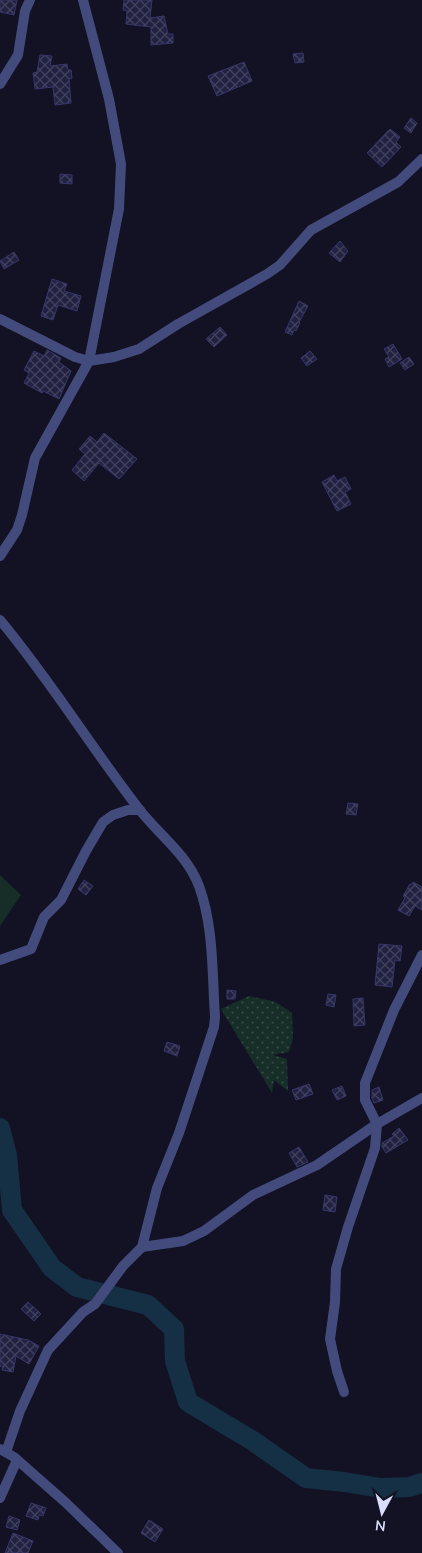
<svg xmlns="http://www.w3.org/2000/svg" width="422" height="1553" font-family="'Nunito Sans',sans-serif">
  <defs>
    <pattern id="park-dots" width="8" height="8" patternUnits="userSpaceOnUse" patternTransform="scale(1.25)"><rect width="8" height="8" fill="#162d28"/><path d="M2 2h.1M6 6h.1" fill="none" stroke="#374b48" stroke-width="1.8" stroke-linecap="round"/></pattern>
    <pattern id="building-cross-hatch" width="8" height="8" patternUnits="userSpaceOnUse" patternTransform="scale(1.25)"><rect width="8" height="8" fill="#222142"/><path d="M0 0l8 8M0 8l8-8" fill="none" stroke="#42415e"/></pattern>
  </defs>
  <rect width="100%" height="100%" fill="#121224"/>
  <path fill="#162d28" d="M0 875 21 895 0 926Z"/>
  <path fill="url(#park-dots)" d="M249 996 276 1002 292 1013 293 1038 289 1052 273 1055 287 1059 288 1091 274 1080 272 1093 221 1009Z"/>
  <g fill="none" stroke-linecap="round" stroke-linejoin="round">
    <path stroke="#152f44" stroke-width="20" d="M0 1128 7 1155 12 1210 52 1268 77 1287 148 1305 174 1329 175 1361 188 1402 253 1441 306 1478 344 1482 381 1488 409 1487 422 1483"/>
  </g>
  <g fill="url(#building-cross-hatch)" stroke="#37366b">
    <path d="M0 0H17L14 15 0 12Z"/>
    <path d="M124 0H152L150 18 164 16 168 34H173V43L151 45V27L126 24 127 11 123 10Z"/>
    <path d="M303 53 304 62 295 63 293 54Z"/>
    <path d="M40 55 52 56 50 66 67 64 68 70H71L72 78 69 79 71 103 55 105 53 87 35 89 33 73 37 72Z"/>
    <path d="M244 62 252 81 217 96 208 76Z"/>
    <path d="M411 118 417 123 411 133 404 128Z"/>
    <path d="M390 129 400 137 396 142 401 147 382 167 367 153Z"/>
    <path d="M60 174 72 175V184L60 183Z"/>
    <path d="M340 241 348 251 340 262 329 253Z"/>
    <path d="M14 252 19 260 4 269 0 261Z"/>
    <path d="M52 279 67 284 64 291 81 296 77 311 58 305 53 320 41 316Z"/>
    <path d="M299 301 308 306 299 322 300 323 296 331 294 330 292 335 285 332Z"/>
    <path d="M220 327 227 335 214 347 206 339Z"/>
    <path d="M393 344 402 359 389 367 385 359 389 357 384 349Z"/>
    <path d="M47 350 61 358 59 362 71 371 59 399 43 391 42 393 24 383 29 373 24 370 34 351 44 356Z"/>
    <path d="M310 351 317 359 307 366 301 358Z"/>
    <path d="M409 357 414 364 405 370 400 363Z"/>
    <path d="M104 433 137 459 119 479 99 463 84 481 72 470 85 454 79 449 90 436 97 442Z"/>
    <path d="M334 475 337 481 345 477 351 489 345 492 351 504 337 511 322 482Z"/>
    <path d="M348 803 358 804 356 815 346 814Z"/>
    <path d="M84 880 93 886 86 895 78 889Z"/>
    <path d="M413 882 422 887V910L415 906 409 916 398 910 405 898 403 896 410 884 411 885Z"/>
    <path d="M379 944 402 946 400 961 395 960 392 987 375 985Z"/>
    <path d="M227 990 236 991 235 999H227Z"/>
    <path d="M328 994 336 995 334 1007 326 1005Z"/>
    <path d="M363 998 365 1025 354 1026 353 999Z"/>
    <path d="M167 1042 180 1046 177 1056 164 1051Z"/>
    <path d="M309 1084 313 1094 296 1100 292 1090Z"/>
    <path d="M342 1086 346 1096 337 1100 332 1090Z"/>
    <path d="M379 1087 383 1100 374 1103 372 1098V1090Z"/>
    <path d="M399 1128 408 1140 386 1153 382 1147V1143L394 1136 392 1134Z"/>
    <path d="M299 1147 308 1162 297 1167 289 1153Z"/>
    <path d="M325 1195 337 1197 335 1212 323 1210Z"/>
    <path d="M28 1302 41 1314 34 1321 21 1309Z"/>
    <path d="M0 1334 28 1340 39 1346 29 1364 16 1356 13 1372 2 1370 3 1367 0 1366Z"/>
    <path d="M31 1503 46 1508 43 1516 39 1515 38 1520 26 1516Z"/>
    <path d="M9 1516 20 1520 17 1530 6 1527Z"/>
    <path d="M149 1520 163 1529 155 1542 141 1533Z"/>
    <path d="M13 1533 33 1541 28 1553H5Z"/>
  </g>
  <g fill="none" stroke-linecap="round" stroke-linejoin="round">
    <g stroke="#434b7c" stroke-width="10">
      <path d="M0 84 18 55 25 11 30 0"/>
      <path d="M0 319 75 357 89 361 114 357 139 349 178 324 267 274 280 265 311 230 398 182 422 159"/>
      <path d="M0 556 17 530 22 515 35 458 89 361 119 209 121 164 109 99 83 0"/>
      <path d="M0 620C50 680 91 747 139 809 159 835 187 854 199 886 214 927 212 974 215 1017L214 1027 179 1133 157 1188 142 1247 123 1266 95 1304 83 1312 48 1350 20 1411 6 1452"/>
      <path d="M0 960 31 949 44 917 61 900 86 851 103 822 113 815 128 810H140"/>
      <path d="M142 1247 183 1241 204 1231 253 1195 317 1165 377 1124 422 1098"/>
      <path d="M344 1392 337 1371 330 1339 335 1302 336 1269 348 1227 375 1148 377 1124 365 1100V1083L394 1010 422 955"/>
      <path d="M0 1449 14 1457 65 1502 118 1553"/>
      <path d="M0 1498 17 1460"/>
    </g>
  </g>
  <g transform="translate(382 1513) rotate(187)" stroke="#121224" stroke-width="4" paint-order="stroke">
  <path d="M0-4L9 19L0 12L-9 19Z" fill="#dadcfa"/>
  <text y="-8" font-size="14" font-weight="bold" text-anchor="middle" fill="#dadcfa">N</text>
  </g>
</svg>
